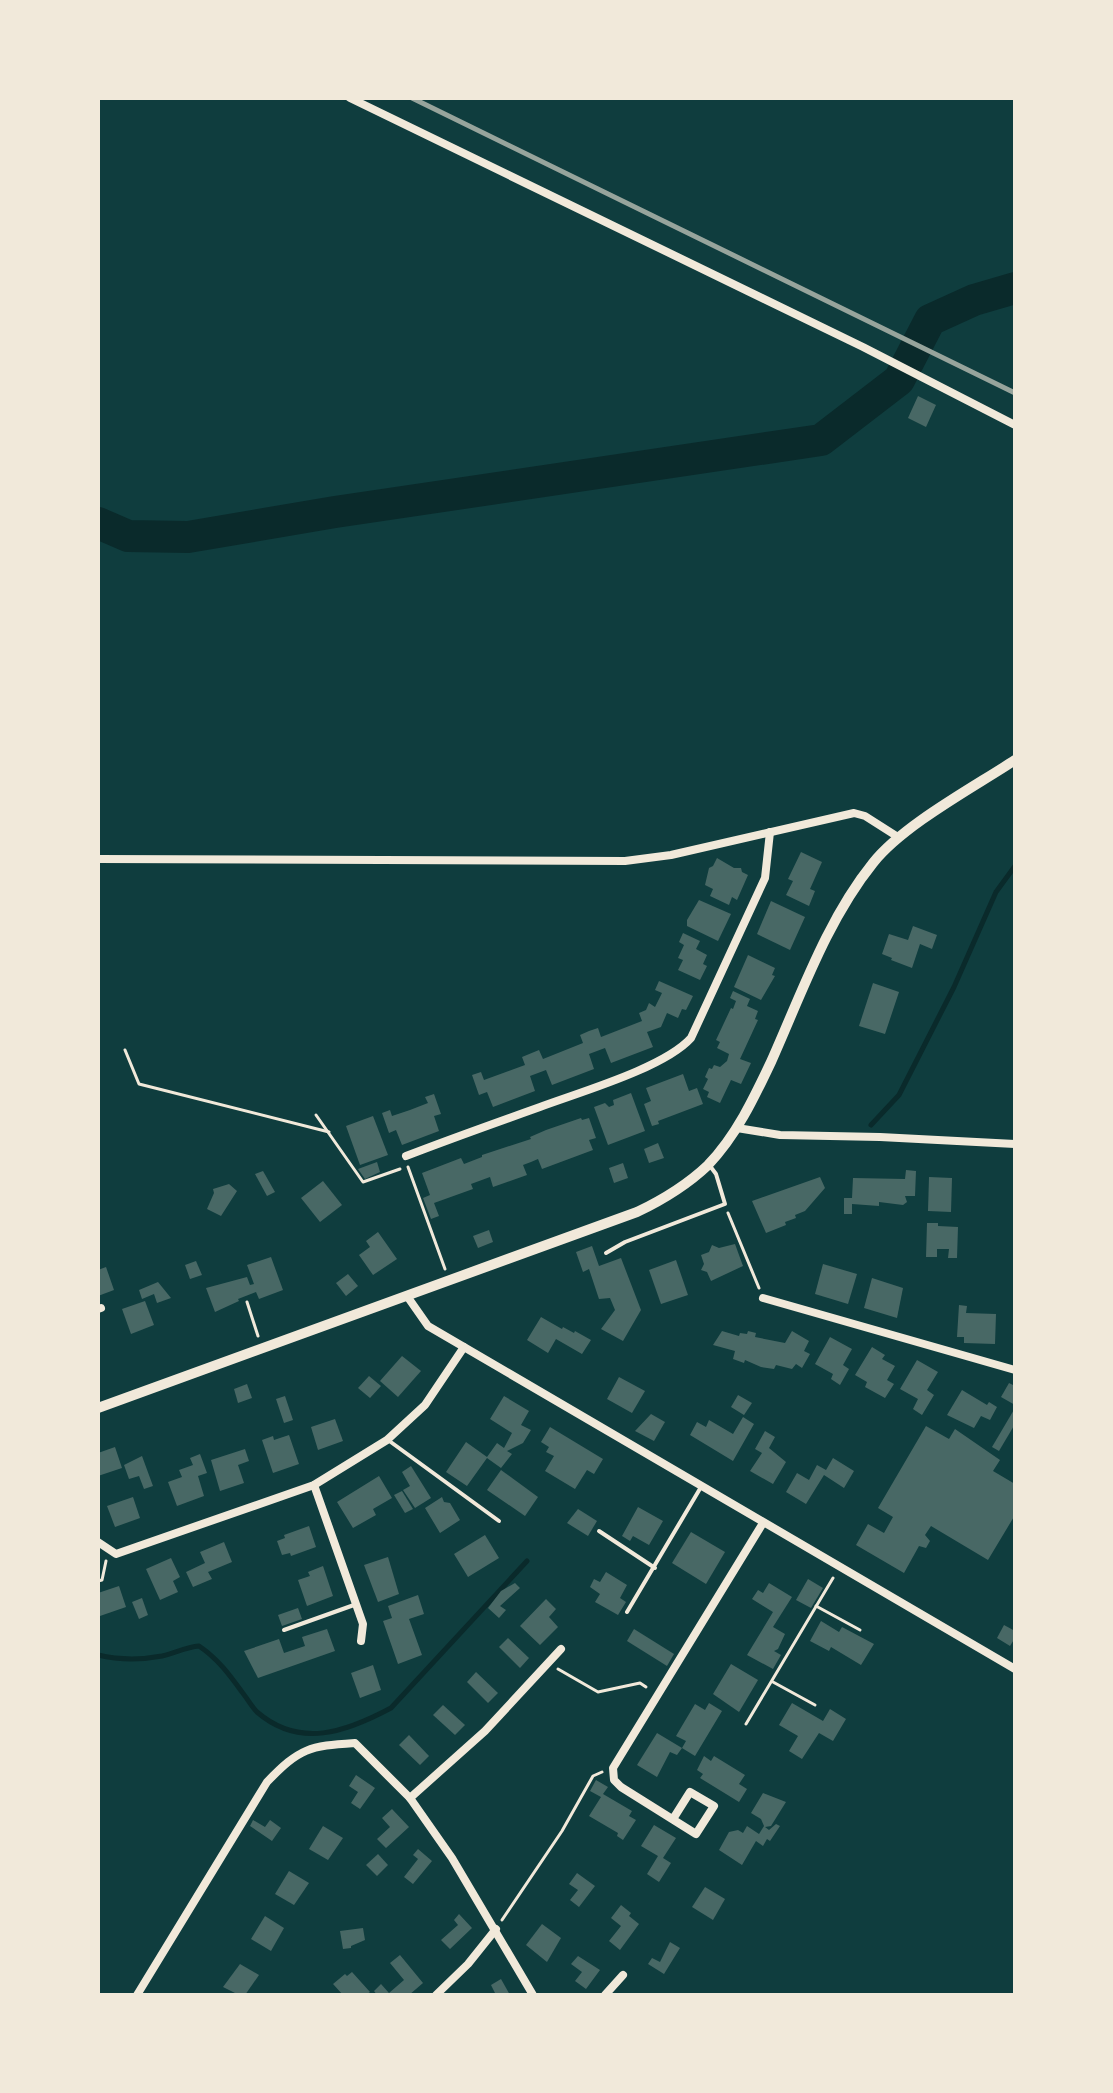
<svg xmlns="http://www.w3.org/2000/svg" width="1113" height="2093" font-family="'DejaVu Sans',sans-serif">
  <rect width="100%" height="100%" fill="#0f3d3e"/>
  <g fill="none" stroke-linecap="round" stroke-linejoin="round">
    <g stroke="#0a2a2b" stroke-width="5">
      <path d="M871 1125 899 1095 954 987 996 892 1015 866"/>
      <path d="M98 1655C119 1660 141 1660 162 1656 175 1653 186 1647 199 1646 218 1659 229 1674 242 1692 247 1698 251 1706 257 1712 300 1749 346 1732 391 1708L527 1561"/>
    </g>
    <path stroke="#0a2a2b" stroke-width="32" d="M98 523 128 536 188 537 335 512 821 440 899 380 930 320 974 300 1015 288"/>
  </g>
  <g fill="#486865">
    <path d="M918 396 936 405 926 427 908 418Z"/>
    <path d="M801 852 822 862 810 889 815 891 809 906 786 895 793 881 788 879Z"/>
    <path d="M717 858 734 868H741L742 872 748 875 737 900 732 897 729 905 710 896 713 889 705 885 709 868 713 866Z"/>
    <path d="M699 900 731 914 718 941 687 926V920Z"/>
    <path d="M771 901 805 917 790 950 757 934Z"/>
    <path d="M913 926 937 935 932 949 920 944 912 968 891 960 892 958 882 954 889 934 908 940Z"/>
    <path d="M683 933 700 941 696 949 707 955 703 964 707 966 700 980 678 970 683 960 678 958 684 945 679 942Z"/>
    <path d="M748 955 775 968 772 975 775 976 761 1000 734 987Z"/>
    <path d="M659 981 693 996 686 1010 682 1009 678 1018 667 1013 661 1027 647 1032 653 1047 611 1063 605 1048 589 1054 594 1069 552 1085 546 1070 530 1076 535 1091 493 1107 487 1092 479 1095 472 1075 481 1072 484 1080 525 1065 522 1057 539 1050 543 1059 583 1043 580 1035 589 1031 598 1028 601 1037 642 1021 639 1013 646 1010 649 1003 655 1007 662 993 655 990Z"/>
    <path d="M873 983 899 992 885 1034 859 1026Z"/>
    <path d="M733 991 750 999 747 1006 758 1011 755 1019 758 1020 740 1059 751 1063 741 1084 731 1080 720 1103 707 1097 709 1092 703 1089 708 1079 705 1077 709 1068 712 1069 714 1065 720 1067 727 1061 729 1054 717 1048 720 1042 716 1040 731 1008 733 1009 736 1001 730 998Z"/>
    <path d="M683 1074 689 1091 697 1088 703 1104 658 1121 659 1124 652 1126 644 1104 651 1101 646 1088Z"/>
    <path d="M631 1093 645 1131 608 1145 594 1107 605 1103 609 1107 614 1105 613 1100Z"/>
    <path d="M434 1094 441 1114 434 1116 439 1131 402 1145 396 1130 389 1133 382 1113 390 1110 392 1116 410 1110 428 1103 425 1097Z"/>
    <path d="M373 1116 388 1155 360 1165 346 1126Z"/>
    <path d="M581 1118 582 1120 589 1118 596 1138 589 1140 593 1150 542 1169 538 1159 531 1162 523 1165 527 1175 493 1187 490 1177 471 1184 473 1189 434 1203 439 1216 431 1219 423 1198 430 1195 422 1173 461 1158 464 1164 482 1157V1155L531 1139 530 1137 546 1130Z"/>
    <path d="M658 1143 664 1158 649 1163 644 1149Z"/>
    <path d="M377 1162 380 1172 365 1179 358 1169Z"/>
    <path d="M623 1163 628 1178 614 1183 609 1168Z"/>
    <path d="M906 1170 916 1171 915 1196H905L907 1202 903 1205 879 1202V1206L852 1204V1214H844V1198H852L853 1178 905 1179Z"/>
    <path d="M263 1171 275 1192 267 1196 255 1174Z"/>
    <path d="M820 1177 825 1188 805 1211 795 1215 796 1218 785 1222 786 1225 766 1233 752 1201Z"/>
    <path d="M929 1177 952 1178 951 1212 928 1211Z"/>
    <path d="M323 1181 342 1205 320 1222 301 1198Z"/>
    <path d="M229 1184 237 1191 221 1216 207 1209 214 1193 213 1189Z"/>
    <path d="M927 1223H938V1226L958 1227 957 1258H948L949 1249H937V1257H926Z"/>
    <path d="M489 1230 493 1242 478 1248 473 1236Z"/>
    <path d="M378 1232 397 1259 373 1275 359 1255 370 1247 366 1241Z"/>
    <path d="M735 1244 743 1266 711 1281 707 1272 701 1270 704 1264 701 1255 709 1252 712 1245 719 1248Z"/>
    <path d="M592 1246 599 1266 621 1258 641 1310 623 1341 601 1329 615 1310 610 1298 599 1299 589 1269 583 1272 576 1252Z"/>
    <path d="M271 1257 283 1290 259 1299 256 1292 238 1299 239 1301 215 1312 206 1288 247 1277 250 1285 254 1284 247 1265Z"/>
    <path d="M676 1260 688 1295 661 1304 649 1270Z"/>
    <path d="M196 1261 202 1275 190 1279 185 1265Z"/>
    <path d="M823 1264 857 1274 848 1304 815 1294Z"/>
    <path d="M106 1267 114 1290 98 1296V1270Z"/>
    <path d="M348 1274 358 1286 346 1296 336 1283Z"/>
    <path d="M872 1278 903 1288 897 1318 864 1308Z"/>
    <path d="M158 1282 171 1298 157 1303 154 1294 142 1299 139 1290Z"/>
    <path d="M145 1301 154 1325 131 1334 122 1309Z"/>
    <path d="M959 1305 967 1306 966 1313 996 1314 995 1344 964 1343V1337H957Z"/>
    <path d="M541 1317 562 1329 563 1327 574 1333 575 1331 591 1340 582 1354 556 1339 548 1353 527 1340Z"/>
    <path d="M722 1331 739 1336 740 1333 747 1334 748 1331 756 1333 755 1337 785 1343 792 1331 809 1341 804 1351 810 1354 802 1368 796 1364 792 1369 776 1365 774 1369 761 1367 745 1360 744 1363 733 1359 735 1351 713 1345Z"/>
    <path d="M830 1337 852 1349 843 1365 849 1369 840 1385 831 1379 833 1374 815 1364Z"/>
    <path d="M872 1347 885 1355 882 1359 895 1366 887 1380 894 1384 885 1398 865 1387 867 1382 855 1375Z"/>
    <path d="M402 1356 421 1371 398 1397 380 1381Z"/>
    <path d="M917 1360 938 1372 927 1390 934 1395 922 1415 913 1409 918 1399 900 1389Z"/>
    <path d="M369 1376 381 1386 370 1398 358 1388Z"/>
    <path d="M619 1377 645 1391 632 1413 607 1399Z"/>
    <path d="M1009 1383 1015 1386V1405L1001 1397Z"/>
    <path d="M247 1384 252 1398 238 1403 234 1389Z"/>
    <path d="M962 1390 987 1405 989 1402 997 1407 990 1420 981 1416 974 1428 947 1415Z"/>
    <path d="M738 1395 752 1403 744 1415 731 1407Z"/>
    <path d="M285 1396 293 1420 284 1423 276 1399Z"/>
    <path d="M504 1396 529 1411 521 1425 531 1430 523 1443 507 1451 512 1454 501 1468 487 1458 467 1486 446 1472 466 1442 487 1457 497 1443 504 1448 512 1433 490 1419Z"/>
    <path d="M1015 1408V1424L999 1451 992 1447Z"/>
    <path d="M651 1414 665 1422 654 1441 635 1431Z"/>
    <path d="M743 1417 754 1424 733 1461 690 1435 697 1422 706 1427 709 1420 733 1434Z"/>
    <path d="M335 1419 343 1441 318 1450 311 1427Z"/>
    <path d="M926 1426 949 1439 955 1429 1000 1460 993 1471 1015 1484V1515L988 1560 931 1526 925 1535 930 1541 926 1548 919 1546 904 1573 856 1545 868 1524 884 1533 893 1517 878 1508Z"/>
    <path d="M550 1427 603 1459 594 1474 587 1470 575 1489 545 1471 554 1456 546 1452 549 1447 541 1442Z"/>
    <path d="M765 1431 775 1437 769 1448 786 1462 773 1484 750 1471 762 1453 755 1449Z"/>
    <path d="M289 1435 299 1464 273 1473 262 1440 273 1436 274 1440Z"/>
    <path d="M115 1447 122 1468 98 1476V1453Z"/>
    <path d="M245 1449 249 1461 238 1465 244 1483 220 1491 211 1460Z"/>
    <path d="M200 1454 207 1473 198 1476 204 1496 177 1506 168 1482 182 1477 179 1470 193 1465 190 1458Z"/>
    <path d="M142 1456 153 1486 144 1489 139 1476 129 1479 124 1465Z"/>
    <path d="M833 1458 854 1471 844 1488 824 1475 806 1504 786 1492 797 1473 809 1480 817 1465 826 1470Z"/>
    <path d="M411 1466 431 1498 415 1508 403 1490 410 1486 402 1472Z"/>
    <path d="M501 1470 538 1497 525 1516 487 1490Z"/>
    <path d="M379 1476 392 1498 373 1509 376 1515 353 1528 337 1502Z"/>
    <path d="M402 1491 413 1509 405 1513 394 1495Z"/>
    <path d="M133 1497 140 1518 115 1527 107 1506Z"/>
    <path d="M442 1497 444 1502 450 1503 460 1520 440 1533 425 1508Z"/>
    <path d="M638 1507 663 1521 649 1545 633 1536 630 1541 622 1536Z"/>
    <path d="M578 1509 597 1521 588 1536 567 1523Z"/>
    <path d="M309 1526 316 1547 291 1556 290 1553 282 1555 277 1541 285 1538 284 1535Z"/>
    <path d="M691 1532 725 1552 706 1584 672 1563Z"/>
    <path d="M485 1535 499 1558 468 1577 454 1554Z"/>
    <path d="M224 1542 232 1562 208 1572 212 1579 193 1587 186 1572 205 1563 200 1552Z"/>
    <path d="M388 1557 399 1594 378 1602 364 1565Z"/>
    <path d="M171 1558 180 1577 173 1581 178 1592 160 1600 146 1569Z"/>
    <path d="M323 1566 333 1596 307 1606 298 1580 310 1576 308 1572Z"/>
    <path d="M606 1572 627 1585 620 1598 626 1602 618 1615 595 1602 600 1594 590 1587 594 1579 600 1582Z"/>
    <path d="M808 1579 823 1588 811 1608 796 1600Z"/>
    <path d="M515 1583 520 1588 500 1606 506 1610 499 1618 488 1608 501 1591Z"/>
    <path d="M769 1583 792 1597 773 1627 785 1634 778 1649 774 1651 781 1655 773 1669 747 1655 773 1612 752 1599 758 1590 763 1593Z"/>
    <path d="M119 1586 126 1607 100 1616 98 1593Z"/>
    <path d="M418 1595 424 1614 409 1619 422 1655 398 1664 383 1621 392 1618 388 1606Z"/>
    <path d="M142 1598 148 1615 139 1619 132 1602Z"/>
    <path d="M546 1599 556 1609 549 1617 558 1627 540 1645 520 1626Z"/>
    <path d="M298 1608 302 1619 282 1626 278 1615Z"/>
    <path d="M821 1621 839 1632 842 1627 874 1644 861 1665 831 1647 829 1651 810 1641Z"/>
    <path d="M1004 1625 1015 1631V1638L1010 1646 997 1638Z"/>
    <path d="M327 1629 335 1651 258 1678 244 1651 279 1639 284 1653 305 1646 302 1637Z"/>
    <path d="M634 1629 674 1654 667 1666 627 1641Z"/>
    <path d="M508 1638 529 1658 520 1668 499 1647Z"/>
    <path d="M731 1664 758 1680 739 1712 713 1694Z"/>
    <path d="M373 1665 381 1690 360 1698 351 1673Z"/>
    <path d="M476 1672 498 1693 488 1703 467 1682Z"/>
    <path d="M709 1703 722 1711 695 1756 682 1748 686 1741 676 1736 695 1704 705 1710Z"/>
    <path d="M792 1703 823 1721 830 1709 846 1719 833 1741 819 1733 802 1759 789 1751 798 1736 779 1725Z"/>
    <path d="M443 1705 465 1725 455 1735 433 1715Z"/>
    <path d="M657 1733 682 1748 677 1755 670 1752 657 1777 637 1765Z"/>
    <path d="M409 1735 429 1756 420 1765 399 1745Z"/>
    <path d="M704 1756 711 1761 714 1756 745 1775 739 1784 747 1789 739 1802 700 1778 703 1774 697 1770Z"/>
    <path d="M356 1775 375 1788 360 1809 351 1803 358 1792 349 1786Z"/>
    <path d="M596 1780 608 1787 603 1794 632 1811 629 1816 636 1820 623 1840 617 1836 618 1833 589 1816 601 1797 590 1791Z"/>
    <path d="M763 1793 786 1802 771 1826 765 1827 769 1830 776 1824 780 1826 770 1841 767 1839 763 1846 756 1841 742 1865 719 1850 729 1832 738 1830 743 1833 747 1826 759 1834 764 1826 761 1819 751 1813Z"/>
    <path d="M392 1809 409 1827 386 1848 377 1839 390 1827 382 1818Z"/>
    <path d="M253 1820 265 1827 270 1820 281 1828 272 1841 250 1826Z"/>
    <path d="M654 1825 676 1838 663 1858 671 1863 659 1882 647 1874 658 1856 641 1846Z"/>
    <path d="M323 1826 343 1838 328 1860 309 1849Z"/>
    <path d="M418 1849 432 1861 413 1884 404 1877 418 1859 413 1855Z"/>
    <path d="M378 1854 388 1865 377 1876 366 1865Z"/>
    <path d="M289 1871 309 1883 294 1905 275 1894Z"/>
    <path d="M577 1873 595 1886 579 1907 570 1900 578 1890 569 1884Z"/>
    <path d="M705 1887 725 1899 713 1920 692 1907Z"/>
    <path d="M621 1905 631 1913 629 1916 639 1924 620 1950 609 1941 621 1926 611 1918Z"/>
    <path d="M459 1914 472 1928 450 1949 441 1940 458 1925 454 1920Z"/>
    <path d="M265 1916 284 1928 271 1951 251 1939Z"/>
    <path d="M542 1924 561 1938 547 1962 526 1945Z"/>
    <path d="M363 1928 365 1940 351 1946V1948L343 1949 340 1931Z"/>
    <path d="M670 1942 680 1948 664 1974 648 1964 652 1958 660 1962Z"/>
    <path d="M400 1955 423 1983 409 1995H377L374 1991 381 1984 389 1993 404 1980 390 1963Z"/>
    <path d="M578 1956 600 1970 586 1989 575 1981 582 1972 571 1964Z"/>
    <path d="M240 1964 259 1975 245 1995 235 1993 223 1987Z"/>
    <path d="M352 1972 370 1992 366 1995H343L333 1984 345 1974 347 1976Z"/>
    <path d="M501 1979 510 1995H496L491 1985Z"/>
  </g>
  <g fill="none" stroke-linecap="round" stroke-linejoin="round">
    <g stroke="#f1e9da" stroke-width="3">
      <path d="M125 1050 139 1084 329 1132"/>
      <path d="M316 1115 363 1182 400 1169"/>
      <path d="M408 1167 445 1269"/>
      <path d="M728 1213 759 1288"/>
      <path d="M247 1302 258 1336"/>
      <path d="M98 1581 102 1580 106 1561"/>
      <path d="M816 1606 860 1630"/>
      <path d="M558 1669 598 1692 640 1683 646 1687"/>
      <path d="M773 1682 815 1705"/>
      <path d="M746 1724 833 1578"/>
      <path d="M502 1920 562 1831 593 1776 602 1772"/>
    </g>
    <g stroke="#f1e9da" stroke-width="4">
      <path d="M606 1253 625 1242 725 1204 716 1174 710 1166"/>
      <path d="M388 1440 499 1521"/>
      <path d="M599 1531 655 1568"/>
      <path d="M627 1612 701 1487"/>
      <path d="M284 1630 354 1605"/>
    </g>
    <g stroke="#f1e9da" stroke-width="8">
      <path d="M350 98 863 347 1015 425"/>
      <path d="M98 859 625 861 671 855 854 813 865 816 898 837"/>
      <path d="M737 1128 780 1135 880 1137 1015 1144"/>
      <path d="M406 1156C450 1139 495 1123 540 1107 580 1092 664 1068 691 1038L765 878 770 832"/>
      <path d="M407 1296 428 1326 1015 1669"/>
      <path d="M763 1298 1015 1370"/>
      <path d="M98 1309 101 1308"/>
      <path d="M314 1485 363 1624 361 1641"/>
      <path d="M98 1542 116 1554 314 1485 387 1440 425 1405 464 1347"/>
      <path d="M410 1798 485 1731 561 1649"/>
      <path d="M673 1819 690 1792 714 1806 696 1834 621 1787 614 1780 613 1768 763 1523"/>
      <path d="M137 1995 267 1782C300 1748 309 1746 355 1743L410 1798 452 1858 533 1995"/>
      <path d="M436 1995 468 1964 496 1929"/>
      <path d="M605 1995 623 1975"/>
    </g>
    <path stroke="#f1e9da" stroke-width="10" d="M98 1408 637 1212C662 1200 688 1184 708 1165 736 1136 754 1098 771 1062 801 995 827 920 873 863 903 825 974 787 1015 760"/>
    <path stroke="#97a49c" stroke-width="5" d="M412 98 1015 393"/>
  </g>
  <rect width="1113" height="2093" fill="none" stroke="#f1e9da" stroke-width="200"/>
</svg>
